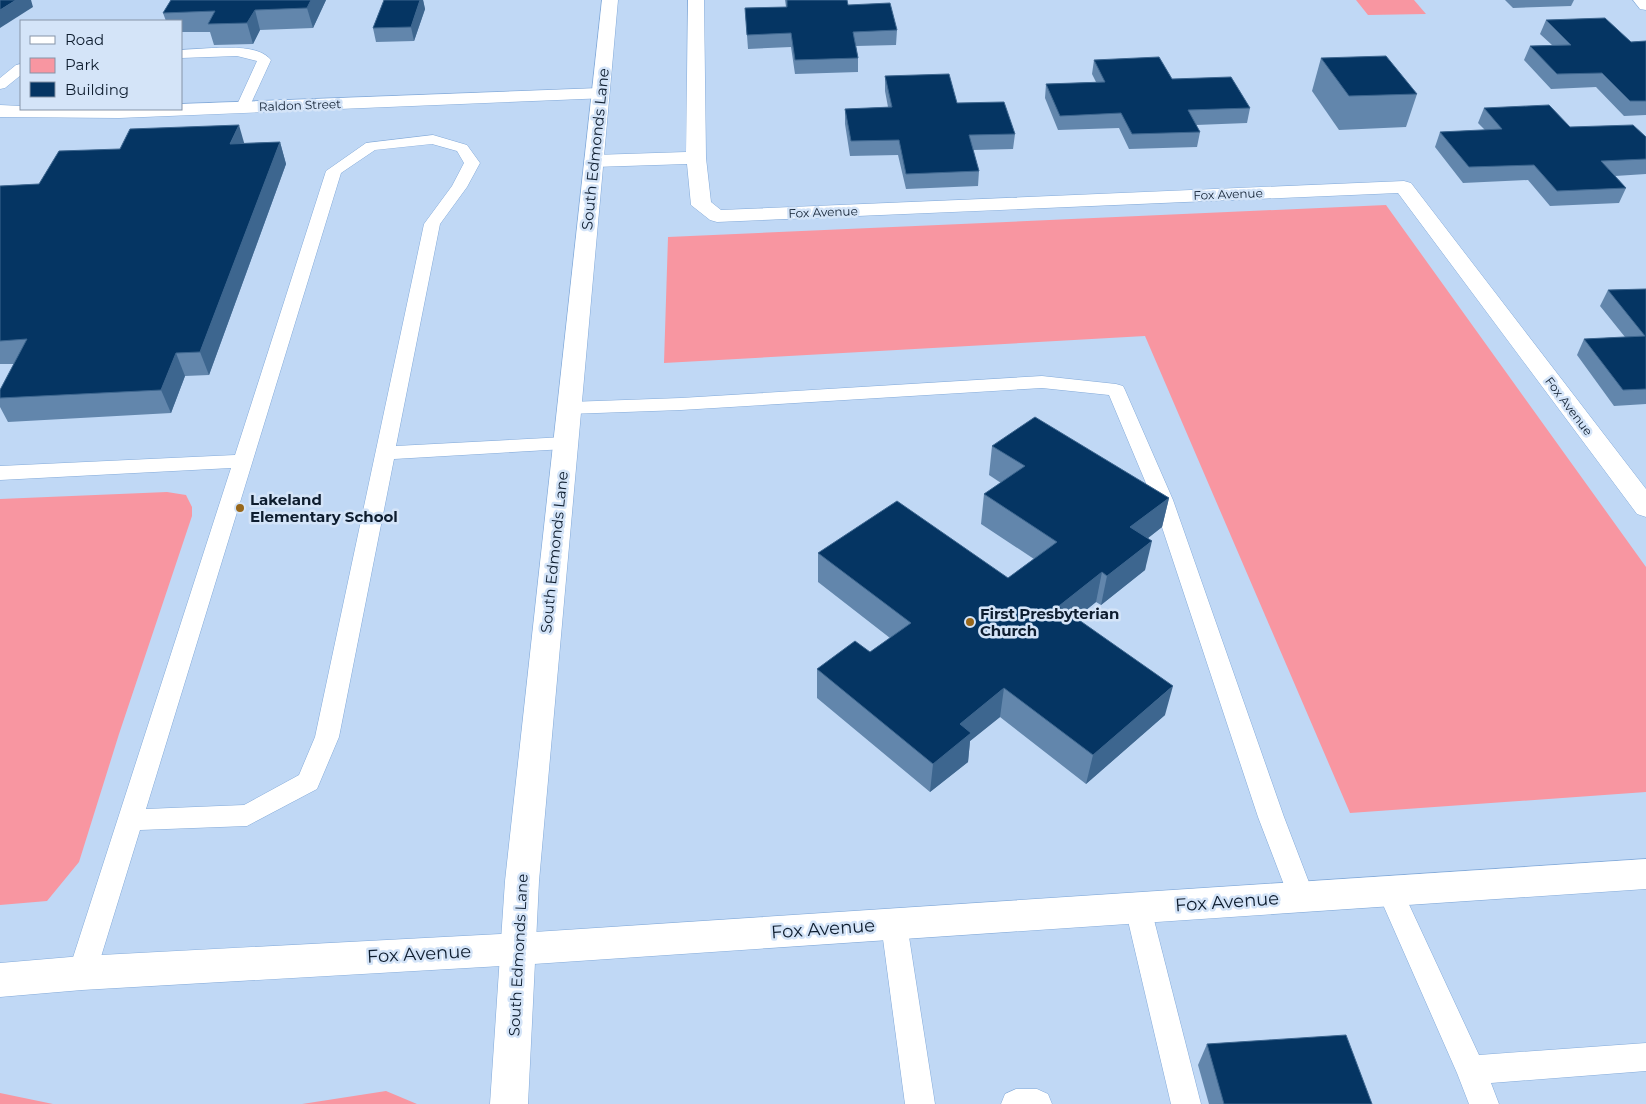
<svg xmlns="http://www.w3.org/2000/svg" width="1646" height="1104" font-family="Montserrat,sans-serif">
  <rect width="100%" height="100%" fill="#c0d8f5"/>
  <g fill="#f896a1">
    <path d="M1356 0H1414L1426 14 1368 15Z"/>
    <path d="M1386 205 1646 567V792L1350 813 1145 336 664 363 668 237Z"/>
    <path d="M167 492 186 495 192 507V516L119 734 79 862 47 901 0 905V499Z"/>
    <path d="M386 1091 417 1104H302Z"/>
    <path d="M0 1093 53 1104H0Z"/>
  </g>
  <g fill="none" stroke-linecap="round" stroke-linejoin="round">
    <defs>
      <g id="service">
        <path d="M212 48C230 48 259 45 271 60L248 110H238L236 107 257 61 237 56 181 58V50Z"/>
        <path d="M21 64V75L5 88 0 89V78L16 65Z"/>
        <path d="M433 135 467 145 480 163 467 187 440 224 396 446 565 437 572 438 575 443 572 448 565 449 394 459 339 737 317 789 247 826 140 830 96 973 92 982 82 986 72 982 68 973 231 468 0 480V466L235 455 326 171 366 143ZM432 144 457 151 464 163 452 186 424 224 315 737 299 775 244 805 146 809 341 173 375 150Z"/>
        <path d="M1042 376 1116 384 1123 386 1125 390 1173 500 1284 817 1315 898 1311 906 1302 910 1293 906 1289 898 1258 817 1153 500 1109 395 1042 388 681 410 569 414 562 412 559 408 562 404 569 402 681 398Z"/>
        <path d="M1390 879 1399 883 1479 1055 1646 1043V1071L1491 1083 1499 1104H1469L1457 1073 1377 891 1381 883Z"/>
        <path d="M1138 896 1147 900 1151 908 1201 1104H1171L1125 908 1129 900Z"/>
        <path d="M894 912 904 915 907 924 935 1104H905L881 924 884 915Z"/>
        <path d="M1016 1089H1037L1048 1094 1052 1104H1001L1005 1094Z"/>
      </g>
      <g id="minor">
        <path d="M688 0H704L706 158 711 202 721 210 1404 181 1411 183 1646 489V517L1637 514 1398 193 717 222 710 220 691 205 687 164 594 167 587 165 584 161 587 157 594 155 686 152Z"/>
        <path d="M1633 0H1646V10L1640 9Z"/>
        <path d="M600 88 607 90 609 94 607 98 119 118 0 117V105L21 106V109H181V104Z"/>
      </g>
      <path id="tertiary" d="M602 0H618L539 881 528 1104H490L505 881Z"/>
      <path id="secondary" d="M1646 859V889L519 965 82 990 0 997V963L82 956 519 933Z"/>
    </defs>
    <use href="#service" stroke="#83aad9" stroke-width="1"/>
    <use href="#minor" stroke="#83aad9" stroke-width="1"/>
    <use href="#tertiary" stroke="#83aad9" stroke-width="1"/>
    <use href="#secondary" stroke="#83aad9" stroke-width="1"/>
    <use href="#service" fill="#fff" fill-rule="evenodd"/>
    <use href="#minor" fill="#fff" fill-rule="evenodd"/>
    <use href="#tertiary" fill="#fff" fill-rule="evenodd"/>
    <use href="#secondary" fill="#fff" fill-rule="evenodd"/>
  </g>
  <g fill="#6286ac">
    <path d="M171 0H326L313 28 260 30 253 44 214 45 210 32H181V21H166L163 13Z"/>
    <path d="M384 0H423L425 9 414 41 376 42 373 28Z"/>
    <path d="M785 0H847L848 5 897 30 896 45 856 46 858 58V72L795 74 791 47 748 49 745 8 786 7Z"/>
    <path d="M1505 0H1574L1571 6 1513 8Z"/>
    <path d="M1546 20 1631 42 1646 41V115L1624 116 1596 87 1551 89 1524 60 1530 46 1552 45 1540 34Z"/>
    <path d="M1321 58 1417 94 1406 127 1339 130 1312 91Z"/>
    <path d="M1094 60 1172 79 1250 108 1247 123 1196 125 1200 132 1197 147 1129 149 1119 128 1058 130 1045 98 1046 84 1096 82 1092 74Z"/>
    <path d="M885 76 957 103 1015 134 1013 149 973 150 979 171 978 186 906 189 898 155 850 156 845 124V109L888 107 885 91Z"/>
    <path d="M1484 108 1570 127 1646 137V174L1615 176 1626 188 1619 203 1550 206 1528 180 1463 183 1435 147 1440 132 1485 130 1478 123Z"/>
    <path d="M280 142 286 164 209 375 185 376 171 413 8 422 0 407V390L14 364H0V186L39 184 245 143Z"/>
    <path d="M1646 289V404L1614 406 1577 355 1584 339 1625 337 1600 306 1608 290Z"/>
    <path d="M992 446 1169 498 1162 527 1148 538 1145 570 1101 605 1096 602 1076 618 1165 715 1086 784 1000 717 970 741 968 762 930 792 817 698V669L870 652 890 638 818 582V553L1008 578 1034 559 981 524 984 494 1001 483 989 475Z"/>
    <path d="M1207 1044 1372 1104H1209L1198 1065Z"/>
  </g>
  <g fill="#3d668f">
    <path d="M16 0H31L33 7 0 28V10Z"/>
    <path d="M311 0H326L313 28 307 8Z"/>
    <path d="M420 0H423L425 9 414 41 411 27Z"/>
    <path d="M255 10 260 30 253 44 247 23Z"/>
    <path d="M239 125 245 146 230 144Z"/>
    <path d="M280 142 286 164 209 375 200 352Z"/>
    <path d="M176 353 185 376 171 413 161 390Z"/>
    <path d="M1169 498 1162 527 1124 557 1130 527Z"/>
    <path d="M1152 541 1145 570 1101 605 1107 576Z"/>
    <path d="M1102 572 1096 602 1054 636 1059 606Z"/>
    <path d="M1173 686 1165 715 1086 784 1093 755Z"/>
    <path d="M1004 688 1000 717 970 741 968 762 930 792 933 764 960 724Z"/>
  </g>
  <g fill="#053563" stroke="#3d668f">
    <path d="M0 0H16L0 10Z"/>
    <path d="M171 0H311L307 8 255 10 247 23 208 24 215 11 163 13Z"/>
    <path d="M384 0H420L411 27 373 28Z"/>
    <path d="M787 0H847L848 5 890 3 897 30 853 32 858 58 795 60 791 33 747 35 745 8 787 7Z"/>
    <path d="M1605 18 1631 42 1646 41V101H1630L1602 73 1557 74 1530 46 1571 45 1546 20Z"/>
    <path d="M1386 56 1417 94 1349 96 1321 58Z"/>
    <path d="M1159 57 1172 79 1231 77 1250 108 1188 110 1200 132 1132 134 1121 113 1060 116 1046 84 1105 82 1094 60Z"/>
    <path d="M949 74 957 103 1004 102 1015 134 969 135 979 171 906 174 899 140 851 141 845 109 892 107 885 76Z"/>
    <path d="M1549 105 1570 127 1633 125 1646 137V159L1601 161 1626 188 1557 191 1534 165 1469 167 1440 132 1502 129 1484 108Z"/>
    <path d="M239 125 230 144 280 142 200 352 176 353 161 390 0 398V390L27 339 0 341V186L39 184 59 151 120 149 130 129Z"/>
    <path d="M1646 289V389L1623 390 1584 339 1645 336 1608 290Z"/>
    <path d="M1035 417 1169 498 1130 527 1152 541 1107 576 1102 572 1059 606 1173 686 1093 755 1004 688 960 724 971 733 933 764 817 669 855 641 870 652 911 623 818 553 897 501 1008 578 1057 542 984 494 1025 466 992 446Z"/>
    <path d="M1346 1035 1372 1104H1224L1207 1044Z"/>
  </g>
  <g fill="#98671a" stroke="#d4e4f8" stroke-width="2">
    <circle cx="240" cy="508" r="5"/>
    <circle cx="970" cy="622" r="5"/>
  </g>
  <g text-anchor="middle" dominant-baseline="central" stroke-width="5" stroke-linejoin="round" paint-order="stroke">
    <g font-size="12" fill="#0e1d2f" stroke="#d4e4f8">
      <text transform="translate(300 105) rotate(-2)">Raldon Street</text>
      <text transform="translate(1228 194) rotate(-2)">Fox Avenue</text>
      <text transform="translate(823 212) rotate(-2)">Fox Avenue</text>
      <text transform="translate(1569 406) rotate(53)">Fox Avenue</text>
    </g>
    <g font-size="15" fill="#0e1d2f" stroke="#d4e4f8">
      <text transform="translate(595 149) rotate(-84)">South Edmonds Lane</text>
      <text transform="translate(554 552) rotate(-84)">South Edmonds Lane</text>
      <text transform="translate(518 955) rotate(-87)">South Edmonds Lane</text>
    </g>
    <g font-size="15" font-weight="bold" fill="#0e1d2f" stroke="#d4e4f8" text-anchor="start">
      <text x="250" y="499">Lakeland<tspan x="250" dy="17">Elementary School</tspan></text>
      <text x="980" y="613">First Presbyterian<tspan x="980" dy="17">Church</tspan></text>
    </g>
    <g font-size="18" fill="#0e1d2f" stroke="#d4e4f8">
      <text transform="translate(1227 902) rotate(-4)">Fox Avenue</text>
      <text transform="translate(823 929) rotate(-4)">Fox Avenue</text>
      <text transform="translate(419 954) rotate(-3)">Fox Avenue</text>
    </g>
  </g>
  <rect x="20" y="20" width="162" height="90" fill="#d4e4f8" stroke="#8594a8"/>
  <rect x="30" y="36" width="25" height="8" fill="#ffffff" stroke="#8594a8"/>
  <text x="65" y="45" font-size="15" fill="#0e1d2f">Road</text>
  <rect x="30" y="58" width="25" height="15" fill="#f896a1" stroke="#8594a8"/>
  <text x="65" y="70" font-size="15" fill="#0e1d2f">Park</text>
  <rect x="30" y="82" width="25" height="15" fill="#053563" stroke="#8594a8"/>
  <text x="65" y="95" font-size="15" fill="#0e1d2f">Building</text>
</svg>
